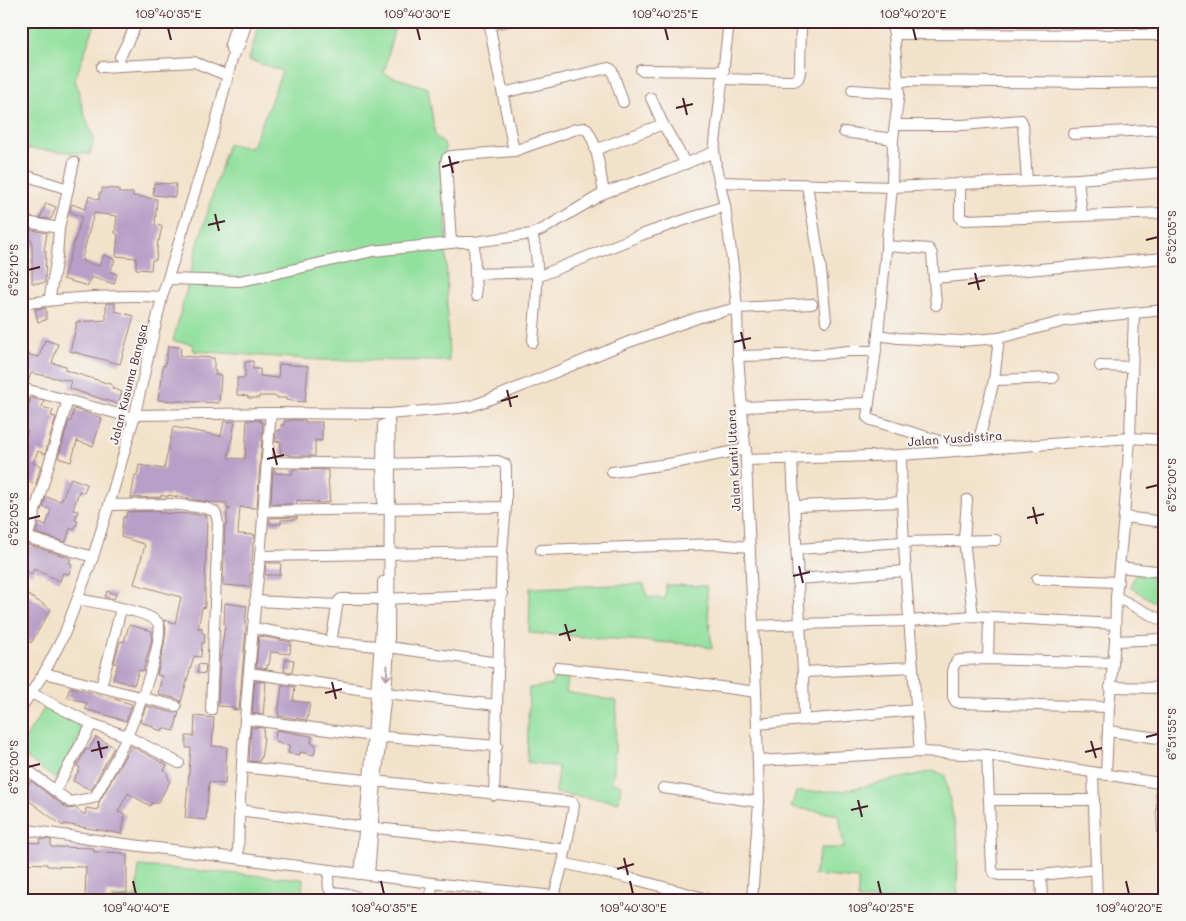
<svg xmlns="http://www.w3.org/2000/svg" width="1186" height="921" font-family="Mali,sans-serif">
  <rect width="100%" height="100%" fill="#f6f6f2"/>
  <filter id="ink" filterUnits="userSpaceOnUse"><feTurbulence type="fractalNoise" baseFrequency=".02" numOctaves="2"/><feDisplacementMap in="SourceGraphic" scale="10" xChannelSelector="R" yChannelSelector="G"/><feConvolveMatrix kernelMatrix="1 2 1 2 8 2 1 2 1" color-interpolation-filters="sRGB"/></filter>
  <filter id="wash" filterUnits="userSpaceOnUse"><feTurbulence type="fractalNoise" baseFrequency=".0096" numOctaves="4" result="noise"/><feDisplacementMap in="SourceGraphic" scale="20" xChannelSelector="R" yChannelSelector="G"/><feGaussianBlur stdDeviation="1.12" result="paint"/><feColorMatrix in="noise" values="0 0 0 0 0 0 0 0 0 0 0 0 0 0 0 0 0 1.4 0 .05"/><feComposite in="paint" operator="in"/></filter>
  <g filter="url(#wash)">
    <rect width="100%" height="100%" fill="#f3e2ca"/>
    <g fill="#92e09e" stroke="#6e8064">
      <path d="M21 21H96L75 79 84 113 94 139 90 154 21 148Z"/>
      <path d="M260 21H396L384 74 428 88 435 135 445 145 447 305 449 361 320 360 194 351 193 344 173 341 200 237 228 144 251 148 268 109 282 71 249 60Z"/>
      <path d="M1135 575 1165 577V594L1160 593 1154 602 1130 587Z"/>
      <path d="M644 584 647 597 665 599 666 585 706 586 712 649 701 645 529 633 530 588Z"/>
      <path d="M556 671 569 672 566 692 617 701 614 772 611 782 621 785 619 802 556 793 558 767 527 762 529 688 552 685Z"/>
      <path d="M46 706 86 726 56 780 21 753V745Z"/>
      <path d="M933 771 945 775 958 842 957 891 964 900H858V879L814 875 821 848H844L839 815 791 807 796 792 842 791Z"/>
      <path d="M139 866 303 879 302 900H112V898L136 897Z"/>
    </g>
    <g id="blocks">
      <g fill="#b89fc7">
        <path d="M154 183 176 184 175 197 153 195Z"/>
        <path d="M102 188 119 189V193H133V196L157 199 155 225 162 226 159 241 158 240 156 260H152L151 270 136 269V258L116 256 118 234 115 233 117 216 94 213 82 258H83L82 261 99 266 104 255 115 260 110 272 117 274 114 284 91 277 88 286 63 279 82 217 70 212 72 204 85 209 89 196 99 200V193H102Z"/>
        <path d="M46 203 56 207 51 219 40 218Z"/>
        <path d="M21 228 47 233 44 251H46L45 283H32V240L21 238Z"/>
        <path d="M106 303H115V311L134 316 120 364 70 351 76 328V322L106 320Z"/>
        <path d="M46 308V320L38 322 35 309Z"/>
        <path d="M45 340 58 344 52 363 66 366 65 370 113 385 112 388 122 392 118 404 86 394 69 388 71 381 31 373 28 383 21 381V353L39 357Z"/>
        <path d="M168 346 181 347 180 356 214 358V371H216L215 375H221L219 403 158 400 160 386H161L163 365 165 366Z"/>
        <path d="M253 361V369H260V376L278 378 279 364 308 366 305 402 292 401 286 400V398H277V396H259V398H248V396L237 395V378H245V362Z"/>
        <path d="M31 398 44 401 42 407 53 410 51 416 56 417 45 454 38 451 33 463 41 466 36 484 24 480 26 474 21 472V451L28 431 21 429 23 422 21 420 24 412 28 408Z"/>
        <path d="M74 409 102 418 93 446 77 441 71 462 58 458 69 421H71Z"/>
        <path d="M247 420H260V422H263L257 508 240 507 238 534 255 535 254 543H253L251 574H250V587L223 585 225 524 227 525V510H230L231 509 227 508V503L208 502 168 495V497L161 495V497L131 498 135 475H137L139 465 164 469 173 427 221 436 224 421 235 422 228 458 245 459Z"/>
        <path d="M290 420H305V422H322V441L315 440V456H294L280 453 281 441 275 442 276 431 281 430V425H284V421H290Z"/>
        <path d="M273 469H275V473L292 474 293 469 328 470V479L330 502 320 503 297 500V504H271Z"/>
        <path d="M71 478 87 484 84 493 79 491 73 510 78 511 75 520 78 521 74 530 70 528 66 542 36 533 39 523 46 526 51 509 43 507 46 497 61 501Z"/>
        <path d="M159 511 158 513 193 514 207 516 205 586V607L202 608 198 628H202V633L205 634 204 643H202L201 657 194 656 181 702 178 699 158 694 162 676 157 675 164 645 166 630 164 620 175 623 181 597 134 584 145 545 144 544 121 537 123 517H126L127 512Z"/>
        <path d="M297 517V519L281 520V524H270V518Z"/>
        <path d="M25 544 71 558 69 563 72 564 69 574 63 573 60 581 34 569 32 574 21 569V545L24 546Z"/>
        <path d="M266 563H281L280 575H265Z"/>
        <path d="M21 591 51 609 31 643 21 637Z"/>
        <path d="M107 591 116 594 114 599 105 597Z"/>
        <path d="M225 603 247 606 245 626 246 627 239 710 233 709 234 707 218 706 220 661 221 655 225 624H224Z"/>
        <path d="M129 625 152 631 151 643 143 671 139 670 134 685 113 679 118 664 114 663 120 641 124 642Z"/>
        <path d="M259 636 291 642 290 654 271 652 269 665H267V669L256 667Z"/>
        <path d="M286 659 294 660 292 672 284 671Z"/>
        <path d="M198 664 206 665 205 674 198 673Z"/>
        <path d="M255 681 266 682 263 715 252 713Z"/>
        <path d="M282 685 295 687 293 701 310 703 307 720 278 716Z"/>
        <path d="M70 687 132 704 126 721 85 709 87 703 67 697Z"/>
        <path d="M146 706 174 713 179 712 174 731 163 728 162 731 153 728V726L140 722Z"/>
        <path d="M195 716 214 718 212 746 227 747 225 784 209 782 206 820 185 818 191 748H186V736H194Z"/>
        <path d="M251 727 264 728 263 738H264L261 759H260L259 762 249 761Z"/>
        <path d="M276 730 312 736 311 743 316 744 314 755 300 752V755L288 753 290 745 280 744V742L275 741Z"/>
        <path d="M96 737 114 747 91 790 73 781 80 768 77 766 86 749 89 750Z"/>
        <path d="M131 746 167 765 164 770 168 773 167 775 170 781 158 803H152L150 806 128 793 118 812 125 814 122 834 64 824 63 826 21 795 31 781 68 809 75 808 85 815 86 808 98 810 99 802Z"/>
        <path d="M40 839 51 840V847L94 848V852L123 853V855H127V893H106V900H85L86 867 47 866V864L21 863V842L40 843Z"/>
      </g>
    </g>
  </g>
  <g filter="url(#ink)">
    <use href="#blocks" fill-opacity="0" stroke="#9e807a" stroke-width="1"/>
    <g fill="none" stroke-linecap="round" stroke-linejoin="round">
      <defs>
        <g id="minor">
          <path d="M489 21 494 50 514 151 576 129 586 128C598 143 600 174 604 193"/>
          <path d="M729 21 714 152 716 167 725 206 733 267 737 308 738 356 746 460 756 692 759 802 752 900"/>
          <path d="M891 21 894 34 899 93 893 139 892 187 878 335 898 338 961 341 999 338 1065 321 1102 316 1165 310"/>
          <path d="M490 25 507 21"/>
          <path d="M894 34 1165 35"/>
          <path d="M233 55 230 45 237 21"/>
          <path d="M120 57 138 21"/>
          <path d="M21 67H22"/>
          <path d="M102 67 194 62 228 76"/>
          <path d="M641 70 724 71"/>
          <path d="M724 79 789 81H794L798 79 800 72 801 21"/>
          <path d="M898 81 1103 83 1165 82"/>
          <path d="M852 90 899 93"/>
          <path d="M503 93 608 68 611 69 613 73 623 102"/>
          <path d="M651 98 663 124"/>
          <path d="M896 125H963L1021 120 1023 125 1027 181"/>
          <path d="M844 132 893 139"/>
          <path d="M1073 134 1165 129"/>
          <path d="M595 150 663 124 686 164"/>
          <path d="M21 174 68 189"/>
          <path d="M1078 179 1082 216"/>
          <path d="M719 182 892 187 1078 179 1165 172"/>
          <path d="M960 183V217L961 219 964 220 1165 213"/>
          <path d="M807 185 821 270 826 321"/>
          <path d="M21 221 59 228"/>
          <path d="M532 234C542 267 535 308 533 342"/>
          <path d="M474 242 476 296"/>
          <path d="M451 243 446 162 447 158 451 156 514 151"/>
          <path d="M886 246 929 249 932 254 936 305"/>
          <path d="M475 274 537 272"/>
          <path d="M537 277 641 235 725 206"/>
          <path d="M934 278 1165 258"/>
          <path d="M168 279 239 281 265 276 373 251 460 242H474L532 234 545 228 604 193 667 171 714 152"/>
          <path d="M49 301 57 257 59 228 68 189 74 162"/>
          <path d="M21 304C68 298 115 294 162 297"/>
          <path d="M878 335 867 417 871 420 937 440 942 443 949 451"/>
          <path d="M738 356 824 354 848 351H875"/>
          <path d="M1100 366 1132 367"/>
          <path d="M994 380 1053 378"/>
          <path d="M21 388 134 418"/>
          <path d="M21 406 26 389"/>
          <path d="M742 407 869 403"/>
          <path d="M135 415 271 413 389 414 459 408 471 406 488 400 626 343 700 317 737 308 812 304"/>
          <path d="M383 425 382 464 383 505"/>
          <path d="M977 448 994 380 999 338"/>
          <path d="M901 455C902 554 912 653 920 752"/>
          <path d="M792 458 800 624 803 672 804 719"/>
          <path d="M746 460 901 455 1130 438 1165 440"/>
          <path d="M266 462 382 464 498 461 505 464 506 468V507L502 552 494 795"/>
          <path d="M612 472 674 463 746 449"/>
          <path d="M967 500 964 540 973 616"/>
          <path d="M109 505 171 504 205 508 214 511 216 514 218 523 211 710"/>
          <path d="M795 506 902 502"/>
          <path d="M263 511 506 507"/>
          <path d="M1124 517 1165 522"/>
          <path d="M22 536 93 557"/>
          <path d="M27 538 68 400"/>
          <path d="M797 549 903 542 996 540"/>
          <path d="M541 550 716 544 749 547"/>
          <path d="M260 556 502 552"/>
          <path d="M1119 567 1165 572"/>
          <path d="M798 579 905 571"/>
          <path d="M1037 579 1118 582"/>
          <path d="M1116 597 1165 622"/>
          <path d="M255 601 337 605"/>
          <path d="M754 626 800 624 909 621 973 616 1115 624"/>
          <path d="M253 628 331 642 389 647 498 663"/>
          <path d="M1115 641 1165 639"/>
          <path d="M331 642 338 602 341 599H383L502 594"/>
          <path d="M988 659 989 617"/>
          <path d="M558 668 649 677 756 692"/>
          <path d="M803 672 913 667"/>
          <path d="M44 673 176 706"/>
          <path d="M249 673 386 693 497 705"/>
          <path d="M101 687 121 609"/>
          <path d="M1110 687 1165 688"/>
          <path d="M31 693 92 724 127 736 179 763"/>
          <path d="M1109 707 960 703 956 702 953 697V667L957 661 960 660 988 659 1113 663"/>
          <path d="M21 708 44 673 64 635 93 557 109 505 134 418 162 297 214 130 233 55 239 46 247 21"/>
          <path d="M245 719 373 736 497 746"/>
          <path d="M757 724 917 710"/>
          <path d="M1108 731 1165 739"/>
          <path d="M987 755 992 869 995 874 999 875H1041L1096 869"/>
          <path d="M758 761 920 752 987 755 1165 784"/>
          <path d="M21 765 70 802 93 798 95 797C106 777 118 756 127 736 135 719 166 636 158 623 152 612 93 602 78 599"/>
          <path d="M242 767 572 802 574 806 563 863 554 896"/>
          <path d="M1093 773 1097 900"/>
          <path d="M1106 775 1109 707 1115 641 1116 597 1124 517 1130 438 1134 313"/>
          <path d="M1161 784 1165 879"/>
          <path d="M663 788 759 802"/>
          <path d="M55 791 92 724"/>
          <path d="M989 800H1094"/>
          <path d="M239 810 365 827 484 839 566 850"/>
          <path d="M21 829 117 843 432 883 554 896 553 900"/>
          <path d="M238 857C240 757 250 657 260 557 264 509 266 461 271 413"/>
          <path d="M563 863 638 880 711 900"/>
          <path d="M330 870C324 901 334 888 355 896L357 900"/>
          <path d="M360 874 373 736 383 599V582"/>
          <path d="M369 875 376 781 386 693 389 647 390 463 389 414"/>
          <path d="M1041 875 1042 900"/>
          <path d="M428 900 431 896 432 883"/>
        </g>
      </defs>
      <use href="#minor" stroke="#9e807a" stroke-width="12"/>
      <use href="#minor" stroke="#fff" stroke-width="10"/>
    </g>
    <defs><path id="oneway-shaft" d="M-6 0H5M1.5-3L5.5 0L1.5 3" fill="none" stroke-width="1.6" stroke-linecap="round" stroke-linejoin="round" transform="scale(1.25)"/></defs>
    <use stroke="#ae9aa0" href="#oneway-shaft" transform="translate(387 673) rotate(94)"/>
  </g>
  <path fill="none" stroke="#4a1f2b" stroke-width="2" d="M168 28 171 40M417 28 420 40M665 28 668 40M913 28 916 40M683 98 687 115M676 108 693 104M449 156 453 173M442 167 459 162M215 214 219 231M208 225 225 221M1146 240 1158 237M28 270 40 267M975 273 979 290M968 284 985 280M741 332 745 349M734 342 751 338M507 390 511 407M501 401 518 396M273 448 277 465M267 459 284 455M1146 488 1158 485M1033 507 1037 524M1027 518 1044 514M28 519 40 516M799 566 803 583M793 576 810 572M565 624 570 641M559 635 576 630M332 682 336 699M325 693 342 689M1146 737 1158 734M98 741 102 758M1091 741 1096 758M91 751 108 747M1085 752 1102 748M28 767 40 764M858 800 862 817M851 810 868 806M624 858 628 875M617 869 634 864M133 881 136 894M381 881 384 894M630 881 633 894M878 881 881 894M1126 881 1129 894"/>
  <g text-anchor="middle" dominant-baseline="central" stroke-width="4" stroke-linejoin="round" paint-order="stroke">
    <g font-size="12" fill="#4a1f2b" stroke="#f6f6f2">
      <text transform="translate(128 384) rotate(-76)">Jalan Kusuma Bangsa</text>
      <text transform="translate(955 438) rotate(-4)">Jalan Yusdistira</text>
      <text transform="translate(733 460) rotate(-93)">Jalan Kunti Utara</text>
    </g>
  </g>
  <rect width="1186" height="921" fill="none" stroke="#f6f6f2" stroke-width="55"/>
  <rect x="28" y="28" width="1130" height="866" fill="none" stroke="#4a1f2b" stroke-width="2"/>
  <g font-size="12" text-anchor="middle" fill="#4a1f2b">
    <text x="168" y="18">109°40'35"E</text>
    <text x="417" y="18">109°40'30"E</text>
    <text x="665" y="18">109°40'25"E</text>
    <text x="913" y="18">109°40'20"E</text>
    <text transform="translate(1172 237) rotate(-90)" y="4">6°52'05"S</text>
    <text transform="translate(14 270) rotate(-90)" y="4">6°52'10"S</text>
    <text transform="translate(1172 485) rotate(-90)" y="4">6°52'00"S</text>
    <text transform="translate(14 519) rotate(-90)" y="4">6°52'05"S</text>
    <text transform="translate(1172 734) rotate(-90)" y="4">6°51'55"S</text>
    <text transform="translate(14 767) rotate(-90)" y="4">6°52'00"S</text>
    <text x="136" y="912">109°40'40"E</text>
    <text x="384" y="912">109°40'35"E</text>
    <text x="633" y="912">109°40'30"E</text>
    <text x="881" y="912">109°40'25"E</text>
    <text x="1129" y="912">109°40'20"E</text>
  </g>
</svg>
